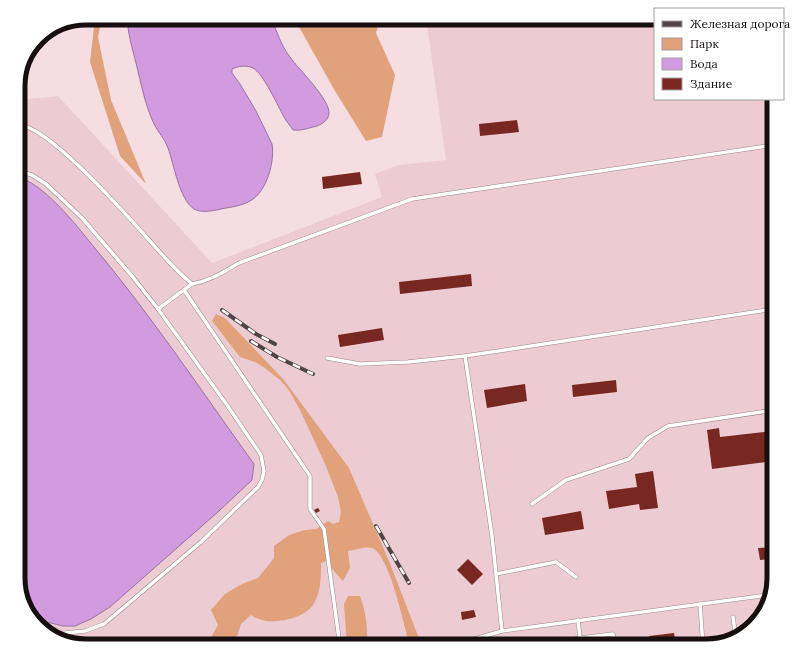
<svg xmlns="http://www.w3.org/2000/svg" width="792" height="664" font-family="Lora,serif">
  <rect width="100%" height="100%" fill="#f6dde2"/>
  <path fill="#ecccd2" d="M426 18H655V99H774V578L757 623 732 641 706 646H86L41 629 25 608 18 582V100L58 96 212 263 382 197 375 174 399 165 446 160Z"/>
  <g fill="#e1a27b">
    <path d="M95 18H102L98 37 111 100 146 184 120 156 90 62Z"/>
    <path d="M294 18H381L376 33 395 75 382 137 366 141 335 91Z"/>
    <path d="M216 314 225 318 284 380 349 468 389 561 422 646H410C404 627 390 555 372 548 366 546 355 550 348 551L350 568 343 581 333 570 326 561 321 563C321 576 321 593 313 605 304 618 277 624 262 620 258 619 254 617 251 615L241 624 234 646H206L218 625 211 610 225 594 242 584 258 578 274 558V546L289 535 305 530 316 529 328 521 333 524 339 522 341 512 338 497 325 464 300 410 288 389 281 381 265 368 255 362 240 357 212 321Z"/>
    <path d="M348 596H360C366 612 368 629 367 646L347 645 344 604Z"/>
  </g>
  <g fill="#d29be0" stroke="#9a71a1">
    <path d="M127 18H271C277 31 281 46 290 57 299 70 329 98 329 113 329 120 322 124 317 126 308 128 302 131 293 130 290 125 286 121 284 117 278 106 263 73 253 68 247 65 238 66 232 69V73L240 84 256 111 272 144C275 161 267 192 250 201 241 206 231 207 221 209 213 211 201 213 194 209 179 199 174 164 168 148 165 139 158 132 154 124 145 105 141 83 136 63 132 48 128 33 127 18Z"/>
    <path d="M18 177C42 183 74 222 89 241 149 312 200 389 254 464L252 480 219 511 110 607 91 619 75 626H63L47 622 30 605 21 594 18 582Z"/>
  </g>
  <g fill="#782820">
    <path d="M517 120 519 132 480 136 479 124Z"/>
    <path d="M360 172 362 184 323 189 322 177Z"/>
    <path d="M471 274 472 286 400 294 399 282Z"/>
    <path d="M382 328 384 340 340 347 338 335Z"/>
    <path d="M616 380 617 392 573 397 572 385Z"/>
    <path d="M525 384 527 401 487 408 484 390Z"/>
    <path d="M719 428 720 437 774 431V461L712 469 707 430Z"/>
    <path d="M653 471 658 508 640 510 639 504 609 509 606 491 637 487 635 474Z"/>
    <path d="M318 508 320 511 316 513 314 510Z"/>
    <path d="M581 511 584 529 545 535 542 518Z"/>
    <path d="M774 547V559L760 560 758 548Z"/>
    <path d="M468 559 483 574 472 585 457 570Z"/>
    <path d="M474 610 476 617 462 620 461 612Z"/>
    <path d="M674 633 676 645 651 646 649 636Z"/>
    <path d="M512 639 513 646H495V641Z"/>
  </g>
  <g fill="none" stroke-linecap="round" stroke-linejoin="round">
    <defs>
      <g id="lane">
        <path d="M18 125C51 125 143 234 168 261 175 269 184 277 192 284 210 281 223 272 239 263L412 199 774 145"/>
        <path d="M18 171 32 175 46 184 82 218 132 276 158 309 227 405 261 455 264 471 262 480 258 487 201 542 104 624 85 631 55 634"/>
        <path d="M184 290 310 476V509L324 529 340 646"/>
        <path d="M158 309 192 284"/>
        <path d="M465 356 492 536 502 631"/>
        <path d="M327 358 360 364 408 362 465 356 774 309"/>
        <path d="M532 504 566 480 629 459 648 438 668 426 768 411 774 406"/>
        <path d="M496 574 556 562 576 577"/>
        <path d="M700 604 703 646"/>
        <path d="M733 617 736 638"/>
        <path d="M578 620 580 638 613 634 614 646"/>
        <path d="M450 646 502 631 767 595"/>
        <path d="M553 646 557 643 580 638"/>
      </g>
    </defs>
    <use href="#lane" stroke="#9b8589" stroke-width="4.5"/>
    <use href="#lane" stroke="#fff" stroke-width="3.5"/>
    <defs>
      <g id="rail">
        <path d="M222 310 256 334 275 344"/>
        <path d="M251 341 277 357 313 374"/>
        <path d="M376 526 409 583"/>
      </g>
    </defs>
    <use href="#rail" stroke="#514447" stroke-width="4"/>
    <use href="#rail" stroke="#fff" stroke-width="2.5" stroke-dasharray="8" stroke-linecap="butt"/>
  </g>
  <path d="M0 0H792V664H0ZM86 25H706A61 61 0 0 1 767 86V578A61 61 0 0 1 706 639H86A61 61 0 0 1 25 578V86A61 61 0 0 1 86 25Z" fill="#fff" fill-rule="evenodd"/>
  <path fill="none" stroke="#160e0f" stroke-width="5" d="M86 25H706A61 61 0 0 1 767 86V578A61 61 0 0 1 706 639H86A61 61 0 0 1 25 578V86A61 61 0 0 1 86 25Z"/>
  <rect x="654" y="8" width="130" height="92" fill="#ffffff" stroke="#a29f9f"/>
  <rect x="662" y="21" width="20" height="6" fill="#514447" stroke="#a29f9f"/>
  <text x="690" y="28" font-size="12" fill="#160e0f">Железная дорога</text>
  <rect x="662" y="38" width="20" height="12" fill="#e1a27b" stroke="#a29f9f"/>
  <text x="690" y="48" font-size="12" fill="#160e0f">Парк</text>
  <rect x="662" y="58" width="20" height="12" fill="#d29be0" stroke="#a29f9f"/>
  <text x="690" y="68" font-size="12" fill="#160e0f">Вода</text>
  <rect x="662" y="78" width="20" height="12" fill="#782820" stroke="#a29f9f"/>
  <text x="690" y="88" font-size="12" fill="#160e0f">Здание</text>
</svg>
